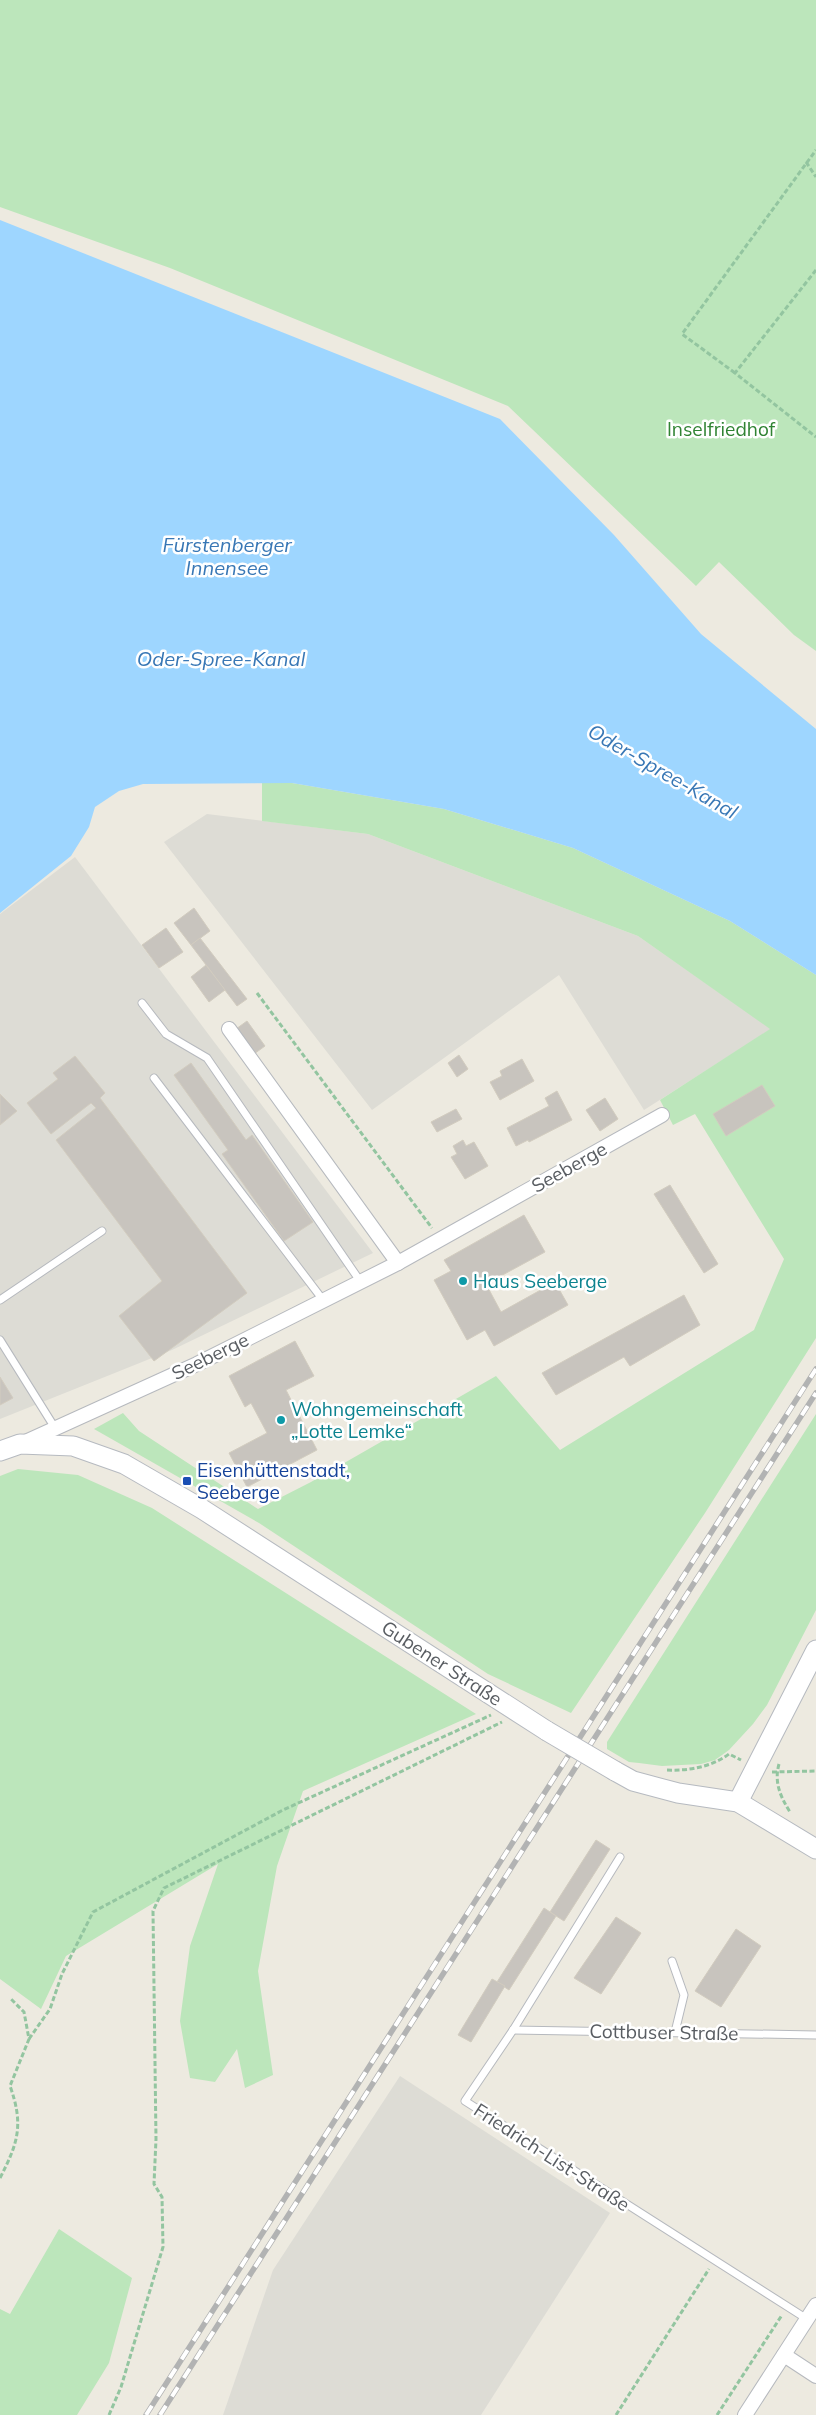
<svg xmlns="http://www.w3.org/2000/svg" width="816" height="2415" font-family="Mulish,sans-serif">
  <rect width="100%" height="100%" fill="#edeae0"/>
  <g fill="#dddcd5">
    <path d="M207 814 368 834 638 936 771 1029 644 1110 559 975 372 1110 164 842Z"/>
    <path d="M75 857 373 1253 172 1350 0 1419V914Z"/>
    <path d="M400 2076 610 2213 481 2415H223L273 2270Z"/>
  </g>
  <g fill="#bce6bb">
    <path d="M0 0H816V651L794 635 719 562 696 586 508 406 170 268 0 207Z"/>
    <path d="M262 783H292L444 809 573 848 730 921 816 975V1338L705 1513 571 1713 488 1674 259 1523 94 1429 123 1413 139 1431 258 1509 311 1482 496 1376 560 1450 754 1330 784 1259 695 1114 673 1125 660 1100 770 1029 638 936 368 834 262 821Z"/>
    <path d="M816 1414V1610L767 1705 753 1724 729 1750 715 1760 701 1764 662 1766 639 1763 629 1762 607 1749V1742Z"/>
    <path d="M18 1469 78 1475 152 1508 476 1714 303 1791 277 1866 258 1971 273 2075 245 2088 237 2049 215 2082 190 2078 180 2021 190 1946 218 1864 66 1956 41 2009 0 1979V1476Z"/>
    <path d="M59 2229 132 2278 109 2363 77 2415H0V2309L10 2314Z"/>
  </g>
  <path fill="#9ed6ff" d="M0 220 500 419 614 535 701 634 816 729V975L730 921 573 848 444 809 292 783 143 784 119 791 95 807 89 827 71 856 0 913Z"/>
  <g fill="#c8c4be" stroke="#d2ccbf">
    <path d="M194 908 210 931 191 945 174 923Z"/>
    <path d="M166 928 183 952 159 968 142 945Z"/>
    <path d="M200 938 247 999 237 1006 191 945Z"/>
    <path d="M206 965 225 990 209 1002 191 977Z"/>
    <path d="M247 1021 265 1046 254 1054 236 1029Z"/>
    <path d="M459 1055 468 1069 457 1077 448 1063Z"/>
    <path d="M75 1056 105 1093 100 1098 247 1293 154 1361 119 1316 162 1281 56 1140 96 1108 91 1103 51 1134 27 1103 58 1079 53 1073Z"/>
    <path d="M522 1059 534 1081 500 1100 490 1082 502 1076 500 1071Z"/>
    <path d="M191 1063 246 1140 252 1135 313 1222 284 1241 222 1154 228 1150 174 1075Z"/>
    <path d="M762 1085 775 1106 726 1136 713 1114Z"/>
    <path d="M557 1091 572 1120 529 1142 528 1140 516 1146 507 1128 549 1106 545 1098Z"/>
    <path d="M0 1094 17 1111 0 1125Z"/>
    <path d="M605 1098 618 1119 600 1131 586 1110Z"/>
    <path d="M456 1109 462 1119 437 1132 431 1122Z"/>
    <path d="M463 1140 466 1146 474 1142 488 1166 465 1179 451 1157 457 1154 453 1146Z"/>
    <path d="M670 1185 718 1264 704 1273 654 1194Z"/>
    <path d="M524 1215 545 1252 486 1284 501 1312 555 1282 568 1305 494 1346 485 1330 467 1340 434 1280 451 1271 444 1260Z"/>
    <path d="M684 1295 700 1325 630 1366 624 1357 556 1395 542 1373Z"/>
    <path d="M295 1341 314 1376 286 1390 317 1450 247 1487 229 1453 267 1433 251 1403 245 1407 229 1376Z"/>
    <path d="M0 1377 13 1398 0 1405Z"/>
    <path d="M596 1840 610 1849 564 1921 550 1912Z"/>
    <path d="M544 1908 556 1916 509 1990 497 1982Z"/>
    <path d="M616 1917 641 1933 601 1994 574 1978Z"/>
    <path d="M736 1929 761 1946 721 2007 695 1991Z"/>
    <path d="M492 1979 505 1986 471 2042 458 2035Z"/>
  </g>
  <g fill="none" stroke-linecap="round" stroke-linejoin="round">
    <defs>
      <g id="lane">
        <path d="M142 1003 166 1034 207 1058 360 1281"/>
        <path d="M154 1078 323 1300"/>
        <path d="M0 1300 102 1231"/>
        <path d="M0 1340 55 1428"/>
        <path d="M620 1857 513 2030 465 2101 807 2319"/>
        <path d="M672 1961 684 1995 675 2032"/>
        <path d="M513 2030 816 2035"/>
      </g>
      <g id="street">
        <path d="M229 1029 398 1263"/>
        <path d="M23 1443 197 1364 398 1263 662 1115"/>
        <path d="M784 2355 816 2376"/>
        <path d="M745 2415 816 2305"/>
      </g>
      <g id="secondary">
        <path d="M0 1451 20 1444 73 1446 124 1464 202 1509 547 1731"/>
        <path d="M615 1771 633 1781 678 1793 738 1802 816 1849"/>
        <path d="M738 1802 816 1650"/>
      </g>
    </defs>
    <use href="#lane" stroke="#b6b9be" stroke-width="9"/>
    <use href="#street" stroke="#b6b9be" stroke-width="16"/>
    <use href="#secondary" stroke="#b6bac0" stroke-width="21"/>
    <g stroke="#93c5a0" stroke-width="3" stroke-dasharray="5 2.5" stroke-linecap="butt">
      <path d="M806 162 816 177"/>
      <path d="M816 270 735 373 816 437"/>
      <path d="M735 373 682 334 816 150"/>
      <path d="M257 993 432 1228"/>
      <path d="M779 1764C774 1782 780 1796 790 1812"/>
      <path d="M667 1770C689 1771 711 1767 729 1754L741 1760"/>
      <path d="M772 1772 816 1771"/>
      <path d="M29 2039 50 2009 62 1974 93 1912 283 1810 491 1715"/>
      <path d="M0 2178C18 2143 24 2125 10 2086L29 2039 24 2012 10 1998"/>
      <path d="M109 2415 121 2387 163 2247 162 2197 154 2184 156 2139 153 1911 164 1888 502 1722"/>
      <path d="M616 2415 709 2269"/>
      <path d="M717 2415 782 2315"/>
    </g>
    <use href="#lane" stroke="#fff" stroke-width="7"/>
    <use href="#street" stroke="#fff" stroke-width="14"/>
    <use href="#secondary" stroke="#fff" stroke-width="19"/>
    <defs>
      <g id="rail">
        <path d="M146 2415 816 1369"/>
        <path d="M160 2415 816 1393"/>
      </g>
    </defs>
    <use href="#rail" stroke="#b2b3b3" stroke-width="5.5"/>
    <use href="#rail" stroke="#fff" stroke-width="4" stroke-dasharray="11" stroke-linecap="butt"/>
    <defs>
      <path id="secondary-bridge" d="M547 1731 615 1771"/>
    </defs>
    <use href="#secondary-bridge" stroke="#b6bac0" stroke-width="21" stroke-linecap="butt"/>
    <use href="#secondary-bridge" stroke="#fff" stroke-width="19"/>
  </g>
  <g fill="#0f9aa8" stroke="#fff" stroke-width="2">
    <circle cx="463" cy="1281" r="5"/>
    <circle cx="281" cy="1420" r="5"/>
  </g>
  <rect fill="#1a4fb4" stroke="#fff" stroke-width="2" x="182" y="1476" width="10" height="10" rx="2.5"/>
  <g text-anchor="middle" dominant-baseline="central" stroke-width="5" stroke-linejoin="round" paint-order="stroke">
    <g font-size="19" fill="#308333" stroke="#fff">
      <text x="721" y="429">Inselfriedhof</text>
    </g>
    <g font-size="19" fill="#595d62" stroke="#fff">
      <text transform="translate(569 1167) rotate(-29)">Seeberge</text>
      <text transform="translate(210 1356) rotate(-26)">Seeberge</text>
      <text transform="translate(442 1663) rotate(33)">Gubener Straße</text>
      <text transform="translate(664 2032) rotate(1)">Cottbuser Straße</text>
      <text transform="translate(552 2157) rotate(33)">Friedrich-List-Straße</text>
    </g>
    <g font-size="19" fill="#0d838f" stroke="#fff" text-anchor="start">
      <text x="473" y="1281">Haus Seeberge</text>
      <text x="291" y="1409">Wohngemeinschaft<tspan x="291" dy="22">„Lotte Lemke“</tspan></text>
    </g>
    <g font-size="19" fill="#164399" stroke="#fff" text-anchor="start">
      <text x="197" y="1470">Eisenhüttenstadt,<tspan x="197" dy="22">Seeberge</tspan></text>
    </g>
    <g font-size="20" font-style="italic" fill="#3877b5" stroke="#fff">
      <text x="227" y="544">Fürstenberger<tspan x="227" dy="23">Innensee</tspan></text>
      <text x="221" y="658">Oder-Spree-Kanal</text>
      <text transform="translate(663 771) rotate(30)">Oder-Spree-Kanal</text>
    </g>
  </g>
</svg>
